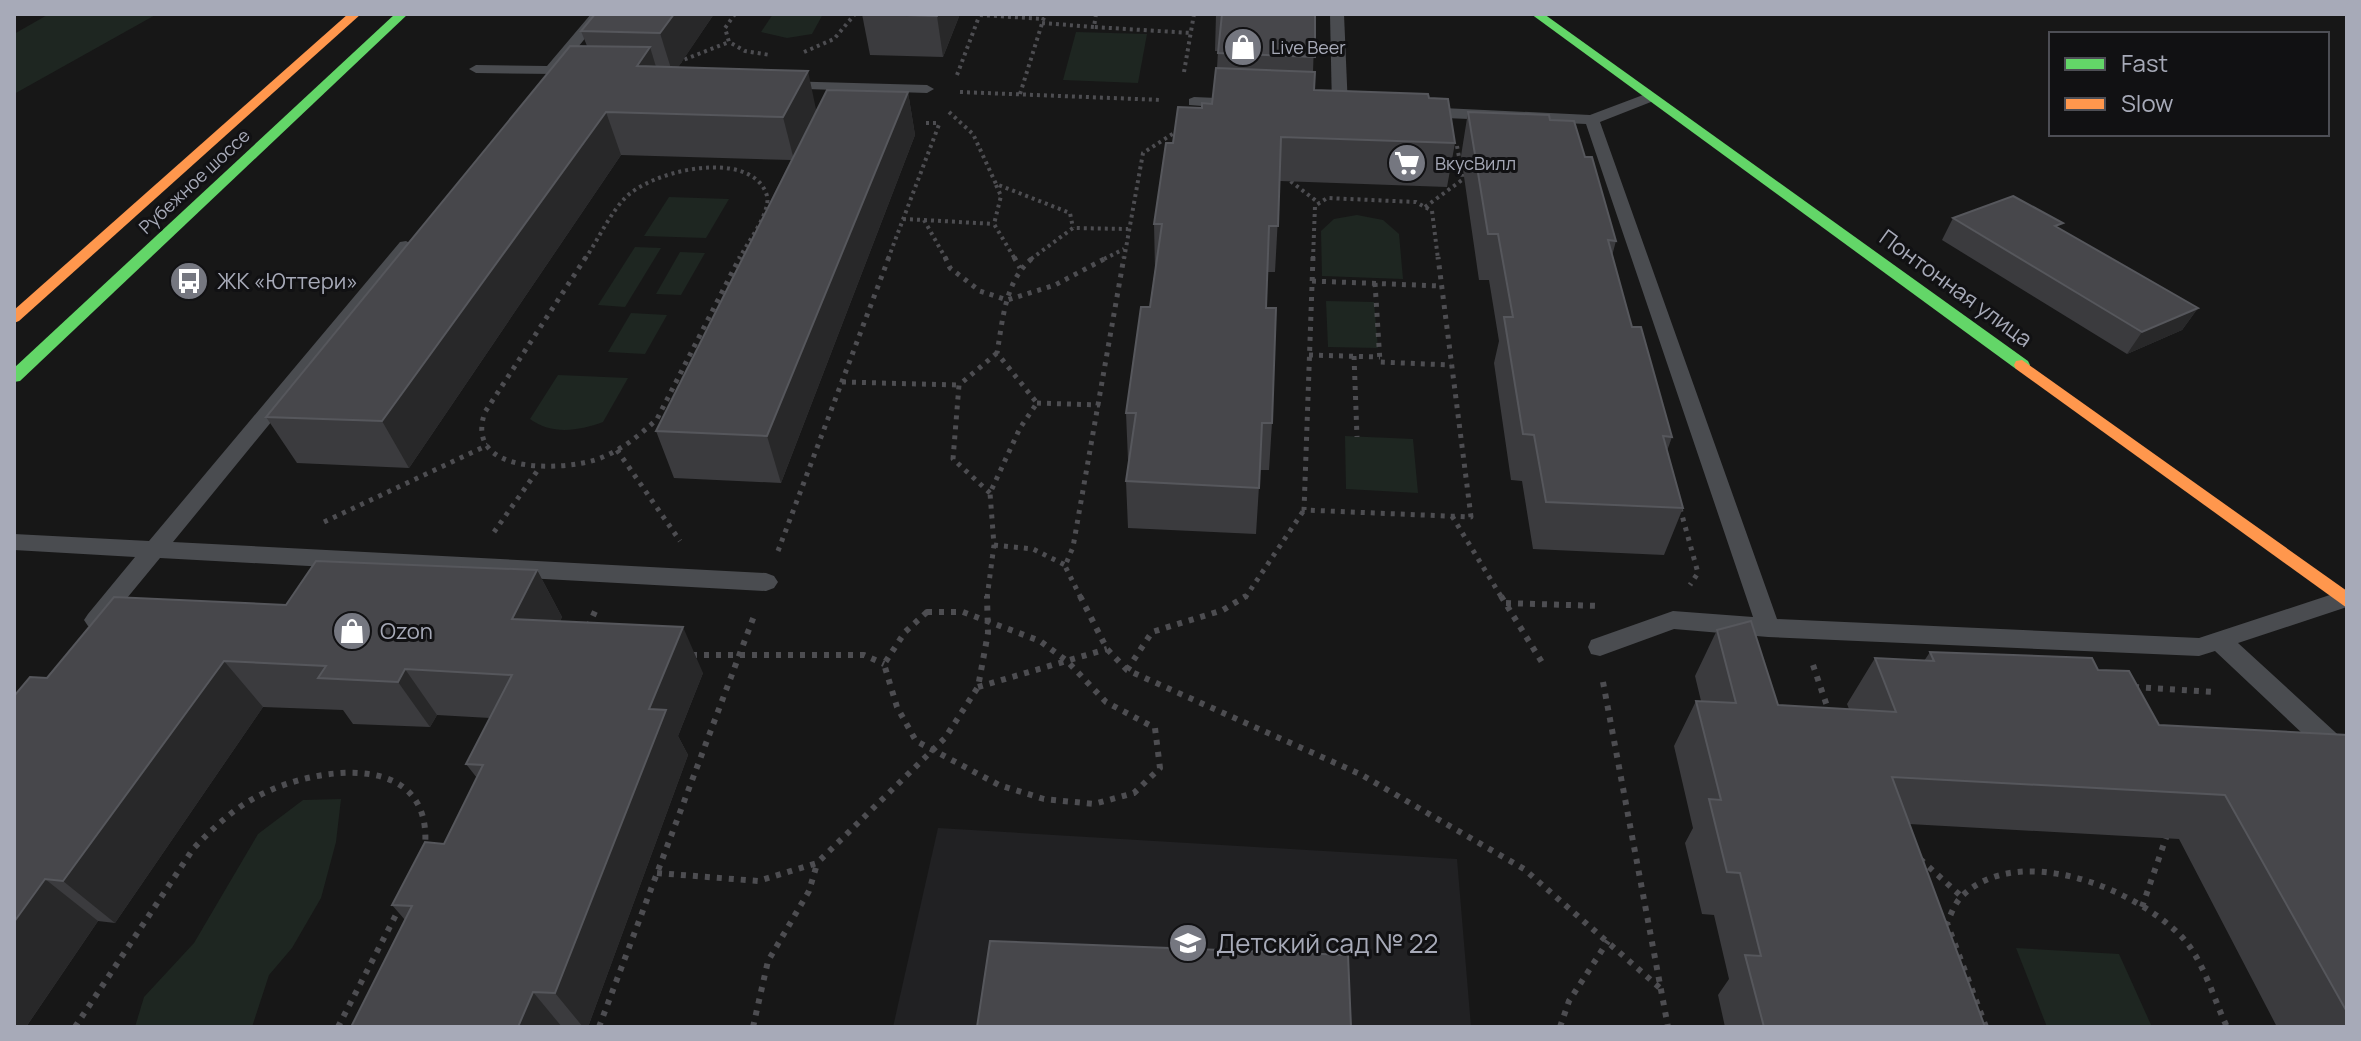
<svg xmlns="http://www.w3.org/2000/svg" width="2361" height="1041" font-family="Manrope,sans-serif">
  <rect width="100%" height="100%" fill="#171717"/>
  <path fill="#212123" d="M938 828 1457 859 1471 1027H893Z"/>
  <g fill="#1e2621">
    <path d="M49 14H157L14 94V34Z"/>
    <path d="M773 14H823L812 34 787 38 761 32Z"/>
    <path d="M1076 32 1147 34 1138 83 1063 80Z"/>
    <path d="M669 197 729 199 706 238 644 236Z"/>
    <path d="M1357 215 1383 220 1399 234 1403 279 1322 276 1321 231 1334 219Z"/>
    <path d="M635 247 661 248 625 307 598 305Z"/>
    <path d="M680 252 705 253 681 295 656 294Z"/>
    <path d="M1326 301 1374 302 1378 348 1328 347Z"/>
    <path d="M631 313 667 315 645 354 608 352Z"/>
    <path d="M558 375 628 378 603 422C578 431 552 435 530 419Z"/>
    <path d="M1345 436 1413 439 1418 493 1346 489Z"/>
    <path d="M341 799 336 842 321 898 292 948 269 975 252 1027H135L144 997 194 943 258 834 303 800Z"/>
    <path d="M2016 948 2119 954 2152 1027H2047Z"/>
  </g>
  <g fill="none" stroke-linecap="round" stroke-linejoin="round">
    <g stroke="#4d4d51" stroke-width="4" stroke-dasharray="3 4" stroke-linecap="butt">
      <path d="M735 14 725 28 729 42 745 51 770 55"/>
      <path d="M1096 14 1094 27 1191 33"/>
      <path d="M980 15 1044 19"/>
      <path d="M1042 23 1094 27"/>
      <path d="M804 52 834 39 855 14"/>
      <path d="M678 62 729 42"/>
      <path d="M1184 72 1194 14"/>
      <path d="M957 75 980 14"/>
      <path d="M960 92 1162 100"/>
      <path d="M1020 94 1045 14"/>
      <path d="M949 112 973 134 996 184 1070 213 1073 228"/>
      <path d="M926 123H939"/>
      <path d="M1457 146 1461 168"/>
      <path d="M1285 177 1319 203"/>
      <path d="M996 185 1001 196 994 224 1015 259"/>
      <path d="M1425 207 1462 180V174"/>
      <path d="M903 219 924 220 946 259"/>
      <path d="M924 220 994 224"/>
      <path d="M585 259C598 240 610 213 626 197 652 172 731 153 759 182 764 187 769 196 767 204 764 222 747 243 739 259"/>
      <path d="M888 259 940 122"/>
      <path d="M1031 259 1073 228 1128 229"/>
      <path d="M1104 259 1124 249"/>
      <path d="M1124 259 1143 153 1174 133"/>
      <path d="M1313 259 1315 206 1327 198 1416 202 1432 211 1438 259"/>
    </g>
    <g stroke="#4d4d51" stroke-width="5" stroke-dasharray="4 6" stroke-linecap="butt">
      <path d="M586 257 485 412C463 474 559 471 595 460 619 452 639 436 657 419L740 257"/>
      <path d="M945 257 950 268 980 291 1007 300 1055 285 1108 257"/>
      <path d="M1014 257 1020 268"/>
      <path d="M1313 257 1304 510 1471 517 1438 257"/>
      <path d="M1312 281 1441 286"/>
      <path d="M1375 283 1380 362 1451 365"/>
      <path d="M1309 355 1380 357"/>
      <path d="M1354 356 1357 437"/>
      <path d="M842 382 959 385"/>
      <path d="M1037 403 1100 405"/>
      <path d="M617 450 680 541"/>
      <path d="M990 493 953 459 959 385 997 353"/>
      <path d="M1680 508 1698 573 1690 585"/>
      <path d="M1452 516 1502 598"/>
      <path d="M324 522 488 445"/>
      <path d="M494 532 540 467"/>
      <path d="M994 545 1033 549 1065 565"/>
      <path d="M778 551 889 257"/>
      <path d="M987 598 994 545 990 493 1020 428 1037 403 997 353C1003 319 1005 279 1034 257"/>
      <path d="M1081 598 1065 566 1073 547 1124 257"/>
      <path d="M1245 598 1304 510"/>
    </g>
    <g stroke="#4d4d51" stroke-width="6" stroke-dasharray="5 7" stroke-linecap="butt">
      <path d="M1080 596 1107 649 1127 670 1360 774 1524 869 1660 988"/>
      <path d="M1501 596 1543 664"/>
      <path d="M1506 603 1601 606"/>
      <path d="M927 612H963L1040 641 1067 661 1106 702 1155 728 1160 768 1134 793 1094 804 1044 799 999 785 916 741 897 707 884 664 905 632Z"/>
      <path d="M588 627 597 607"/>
      <path d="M692 655H864L884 664"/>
      <path d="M1813 665 1829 712"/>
      <path d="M1127 670 1152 632 1223 610 1246 596"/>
      <path d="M1603 682 1668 1027"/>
      <path d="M978 687 1107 649"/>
      <path d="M2134 687 2215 692"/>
      <path d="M1920 859 1961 896"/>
      <path d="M657 873 758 881 817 863 945 738 978 687 988 633 987 596"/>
      <path d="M2142 907 2168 832"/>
      <path d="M75 1027 193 849C213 828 234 808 260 795 317 766 433 750 425 847"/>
      <path d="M338 1027 400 907"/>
      <path d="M599 1027 754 616"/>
      <path d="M753 1027 768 961 809 891 817 864"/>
      <path d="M1560 1027 1569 1001 1608 941"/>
      <path d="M1986 1027 1947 923C1951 914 1955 903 1962 896 2018 842 2131 887 2179 934 2203 957 2213 998 2227 1027"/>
    </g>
    <g fill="#4a4c50" fill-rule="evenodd">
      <path d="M591 14H605L556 74 476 73 469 69 476 65 547 66Z"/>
      <path d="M1330 14H1344L1348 108 1340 113 1332 108Z"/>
      <path d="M781 81 927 85 934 89 927 93 776 88V82Z"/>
      <path d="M1651 92 1659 97 1656 100 1600 122 1777 619 2199 638 2345 590 2347 607 2238 643 2347 743V770L2338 767 2215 651 2199 656 1768 637 1674 629 1600 656 1591 654 1588 647 1591 640 1673 611 1753 617 1586 124 1422 117 1414 112 1422 107 1590 115Z"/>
      <path d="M1194 97 1240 99 1248 104 1240 109 1189 105V99Z"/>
      <path d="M406 241 415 246 412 250 173 542 766 573 774 576 778 582 774 588 766 591 160 558 104 626 96 629 88 626 84 620 88 614 135 557 14 550V534L149 541 400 242Z"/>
    </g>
    <g fill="#63d668" fill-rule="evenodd">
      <path d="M395 14H408L20 381 14 382V368Z"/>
      <path d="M1531 14H1544L2028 361 2030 365 2028 369H2016Z"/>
    </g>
    <g fill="#ff974d" fill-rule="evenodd">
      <path d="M348 14H361L19 321 14 323V310Z"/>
      <path d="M2022 360 2347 591V608L2016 369 2014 365 2016 361Z"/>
    </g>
  </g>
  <g fill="#3b3b3e">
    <path d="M714 14 678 67 816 110 908 92 915 135 781 483 674 478 656 431 791 160 621 155 409 468 297 463 266 417 587 46 581 31Z"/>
    <path d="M862 14H960L943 57 870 55Z"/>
    <path d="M1216 14H1315L1313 72 1314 90 1429 98 1455 143 1447 187 1280 181 1275 272H1267L1266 308 1272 423 1269 470H1260L1256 534 1128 528 1126 481 1129 460H1128L1126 413 1150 307 1155 269 1154 224 1173 143 1202 108 1212 104 1217 68 1218 51H1215Z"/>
    <path d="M1468 112 1550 120 1585 157 1616 241 1612 256 1632 327 1672 437 1667 451 1683 508 1664 555 1533 549 1522 481 1511 480 1494 363 1499 341 1489 280H1479L1461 156Z"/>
    <path d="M1953 218 2060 229 2198 308 2182 330 2127 354 1942 240Z"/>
    <path d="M537 570 562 617 560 621 703 673 678 736 688 755 588 1027H351L405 920 392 905 444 844 477 778 466 764 490 718 437 715 430 727 353 724 343 710 263 707 115 923 98 921 26 1027 47 678Z"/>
    <path d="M1717 630 1778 705 1849 709 1847 704 1875 658 1924 661 1930 652 2098 670 2159 725 2347 735V1027H2277L2179 839 1909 824 1985 1027H1725L1718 995 1729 979 1714 915 1702 914 1685 843 1693 828 1674 746 1696 701H1701L1695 676Z"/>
  </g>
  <g fill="#282829">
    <path d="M674 14H714L673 75 660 33Z"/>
    <path d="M938 14H960L943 57 937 16Z"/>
    <path d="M650 47 663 90 637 66Z"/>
    <path d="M808 71 817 114 794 160 783 117Z"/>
    <path d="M908 92 915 135 781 483 767 436Z"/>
    <path d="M606 112 621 155 409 468 382 421Z"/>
    <path d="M2198 308 2182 330 2127 354 2142 332Z"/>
    <path d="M537 570 562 617 538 665 512 619Z"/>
    <path d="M683 627 703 673 678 736 688 755 588 1027H583L555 993 649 709Z"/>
    <path d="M224 661 263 707 115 923 63 881Z"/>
    <path d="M405 669 437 715 430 727 398 682Z"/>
    <path d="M45 879 98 921 26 1027H14V922Z"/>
    <path d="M533 992 562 1027H518Z"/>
  </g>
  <g fill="#47474b" stroke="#56575c" stroke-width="2">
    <path d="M595 14H674L660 33 581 31Z"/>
    <path d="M875 14H938L937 16Z"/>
    <path d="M1222 14H1315V57L1218 53Z"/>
    <path d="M570 46 650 47 637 66 808 71 783 117 606 112 382 421 266 417Z"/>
    <path d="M1216 68 1315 72 1314 90 1428 94 1429 98 1448 99 1455 143 1281 137 1278 226H1269L1266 308H1276L1272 423H1262L1259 488 1126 481 1136 413H1126L1141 307H1150L1162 224H1154L1166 143H1173L1178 107 1202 108V103L1212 104Z"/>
    <path d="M827 90 908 92 767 436 656 431Z"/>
    <path d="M1468 112 1549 115 1550 120 1574 121 1585 157H1592L1616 241 1608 240 1632 327H1641L1672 437 1663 436 1683 508 1546 502 1534 435 1523 434 1504 317H1513L1498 234H1488Z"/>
    <path d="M2013 196 2063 223 2055 226 2198 308 2142 332 1953 218Z"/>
    <path d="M316 561 537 570 512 619 683 627 649 709 666 710 555 993 533 992 518 1027H351L412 906 392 905 425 842 444 844 483 765 466 764 512 675 405 669 398 682 318 678 326 666 224 661 63 881 45 879 14 922V696L30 677 47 678 114 597 286 605Z"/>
    <path d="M1751 621 1778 705 1896 712 1875 658 1934 661 1930 652 2092 658 2098 670 2129 671 2159 725 2347 735V1012L2225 795 1892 777 1985 1027H1764L1745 955 1761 956 1740 873 1727 872 1709 799 1721 800 1696 701 1736 703 1717 630Z"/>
    <path d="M990 941 1348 955 1351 1027H977Z"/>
  </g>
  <defs>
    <symbol id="shop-disc" viewBox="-11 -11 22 22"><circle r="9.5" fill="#757780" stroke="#111113"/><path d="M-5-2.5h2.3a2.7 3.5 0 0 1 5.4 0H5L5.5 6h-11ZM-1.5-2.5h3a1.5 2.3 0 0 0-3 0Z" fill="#fff"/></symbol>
    <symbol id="supermarket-disc" viewBox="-11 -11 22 22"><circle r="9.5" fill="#757780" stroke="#111113"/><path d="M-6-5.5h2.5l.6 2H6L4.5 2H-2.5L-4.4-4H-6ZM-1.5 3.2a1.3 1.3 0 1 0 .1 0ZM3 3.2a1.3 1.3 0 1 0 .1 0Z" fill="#fff"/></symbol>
    <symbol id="bus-disc" viewBox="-11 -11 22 22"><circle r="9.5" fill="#757780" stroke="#111113"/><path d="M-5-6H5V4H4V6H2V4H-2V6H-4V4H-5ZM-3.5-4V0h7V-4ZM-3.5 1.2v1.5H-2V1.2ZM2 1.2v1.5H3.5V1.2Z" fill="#fff"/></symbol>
    <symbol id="school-disc" viewBox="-11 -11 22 22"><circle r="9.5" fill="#757780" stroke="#111113"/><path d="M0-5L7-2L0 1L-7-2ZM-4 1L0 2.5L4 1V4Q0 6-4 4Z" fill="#fff"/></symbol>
  </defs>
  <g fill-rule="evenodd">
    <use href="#shop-disc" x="1221" y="25" width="44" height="44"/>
    <use href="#supermarket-disc" x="1385" y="141" width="44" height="44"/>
    <use href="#bus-disc" x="167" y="259" width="44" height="44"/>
    <use href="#shop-disc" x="330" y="609" width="44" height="44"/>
    <use href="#school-disc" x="1166" y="921" width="44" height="44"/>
  </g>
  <g text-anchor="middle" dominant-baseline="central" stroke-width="6" stroke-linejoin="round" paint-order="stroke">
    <g font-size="18" fill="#a7aab8" stroke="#111113" text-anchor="start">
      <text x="1271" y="47">Live Beer</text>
      <text x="1435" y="163">ВкусВилл</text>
    </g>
    <g font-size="18" fill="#a7aab8" stroke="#111113">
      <text transform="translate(194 181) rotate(-43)">Рубежное шоссе</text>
    </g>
    <g font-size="22" fill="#a7aab8" stroke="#111113" text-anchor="start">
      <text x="217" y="281">ЖК «Юттери»</text>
      <text x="380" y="631">Ozon</text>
    </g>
    <g font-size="22" fill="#a7aab8" stroke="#111113">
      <text transform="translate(1956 288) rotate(36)">Понтонная улица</text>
    </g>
    <g font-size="26" fill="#a7aab8" stroke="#111113" text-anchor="start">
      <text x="1216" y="943">Детский сад № 22</text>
    </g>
  </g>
  <rect width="2361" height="1041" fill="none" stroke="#a7aab8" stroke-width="32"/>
  <rect x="2049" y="32" width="280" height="104" fill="#111113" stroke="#4d4e55" stroke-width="2"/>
  <rect x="2065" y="58" width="40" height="12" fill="#63d668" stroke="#4d4e55" stroke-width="2"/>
  <text x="2121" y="72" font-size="24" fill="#a7aab8">Fast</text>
  <rect x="2065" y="98" width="40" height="12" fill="#ff974d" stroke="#4d4e55" stroke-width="2"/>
  <text x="2121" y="112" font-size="24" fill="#a7aab8">Slow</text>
</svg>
